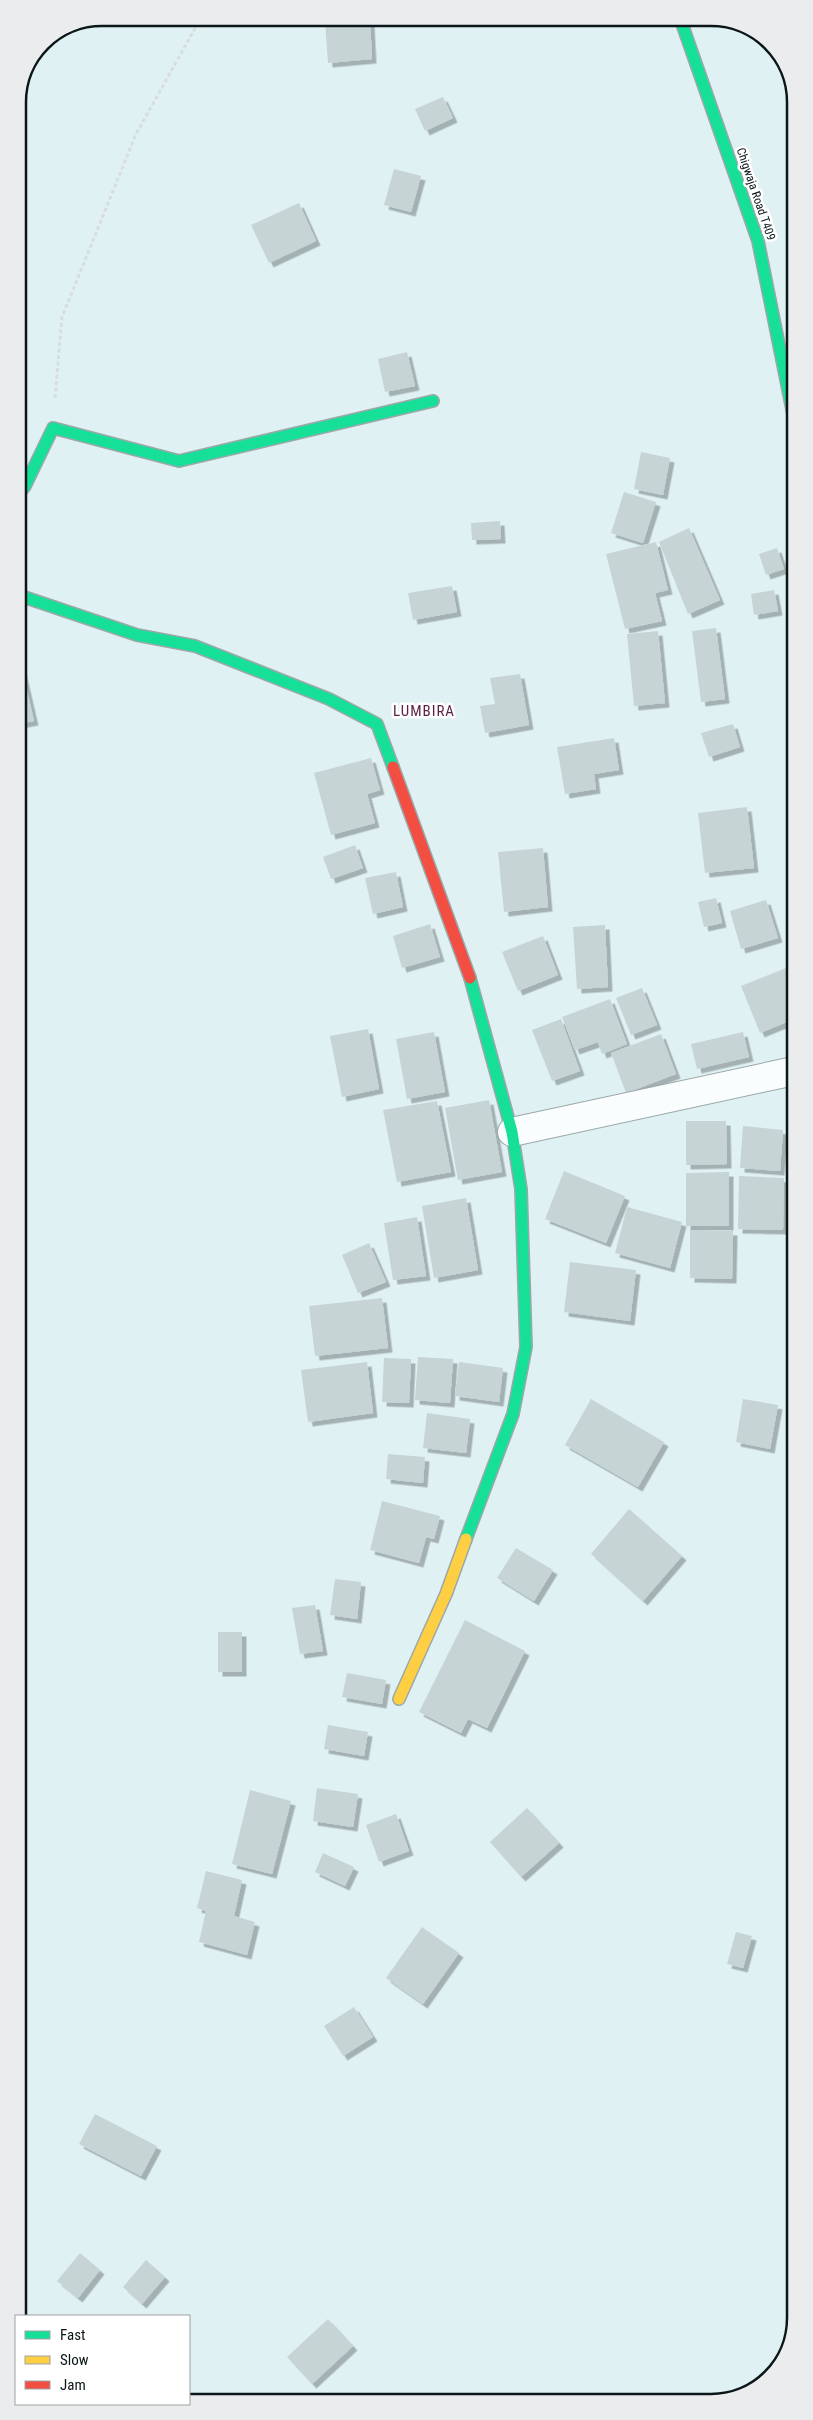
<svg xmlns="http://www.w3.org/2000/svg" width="813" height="2420" font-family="'Roboto Condensed',sans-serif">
  <defs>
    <filter id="shadow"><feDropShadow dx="4.5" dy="4.5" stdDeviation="0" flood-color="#0004"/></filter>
  </defs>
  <rect width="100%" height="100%" fill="#e0f1f3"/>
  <g fill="#c7d4d6" filter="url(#shadow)">
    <path d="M325 21H370L372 59 328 63Z"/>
    <path d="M443 97 453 118 425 131 415 109Z"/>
    <path d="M394 169 421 176 411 212 384 205Z"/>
    <path d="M299 203 316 241 269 263 251 225Z"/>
    <path d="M407 352 415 386 385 392 378 359Z"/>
    <path d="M641 452 670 458 663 495 634 489Z"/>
    <path d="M624 492 656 502 643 543 611 533Z"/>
    <path d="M500 521 501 539 472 540 471 523Z"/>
    <path d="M689 528 720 600 688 614 659 542Z"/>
    <path d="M656 542 668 590 655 593 662 621 625 629 606 554Z"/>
    <path d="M777 548 784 569 766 575 759 554Z"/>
    <path d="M452 586 457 612 413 620 408 593Z"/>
    <path d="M774 590 778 611 754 615 751 594Z"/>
    <path d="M716 628 725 699 701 702 692 631Z"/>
    <path d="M658 631 665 703 634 706 627 634Z"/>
    <path d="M18 652 34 721 18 724Z"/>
    <path d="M520 674 529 725 485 733 480 706 495 704 490 678Z"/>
    <path d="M733 724 740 747 709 757 701 733Z"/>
    <path d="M614 738 619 770 594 774 596 789 565 794 557 747Z"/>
    <path d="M371 758 380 790 367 794 375 823 331 835 314 773Z"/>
    <path d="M747 807 754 868 705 873 698 813Z"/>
    <path d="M355 845 363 868 331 879 323 857Z"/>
    <path d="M543 848 548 907 504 912 498 852Z"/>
    <path d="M396 872 403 907 373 914 365 878Z"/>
    <path d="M716 898 722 923 704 927 698 902Z"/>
    <path d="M766 900 778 938 741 949 730 911Z"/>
    <path d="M430 924 440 957 402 968 393 936Z"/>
    <path d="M605 925 608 987 577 989 573 927Z"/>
    <path d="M543 936 558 975 518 991 502 952Z"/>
    <path d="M786 968 794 987V1019L760 1033 741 986Z"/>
    <path d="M642 988 657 1025 631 1035 616 998Z"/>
    <path d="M610 999 627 1044 602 1054 598 1042 575 1050 562 1017Z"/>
    <path d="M561 1019 580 1071 552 1081 532 1030Z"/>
    <path d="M368 1029 379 1089 342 1097 330 1036Z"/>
    <path d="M434 1032 445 1092 407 1099 396 1039Z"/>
    <path d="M743 1032 749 1057 697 1069 691 1044Z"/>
    <path d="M661 1034 676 1074 626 1093 611 1053Z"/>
    <path d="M489 1100 502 1172 458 1180 445 1108Z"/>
    <path d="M437 1101 451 1172 397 1182 383 1110Z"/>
    <path d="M686 1121H726L727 1164 686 1165Z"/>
    <path d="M743 1126 783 1130 780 1171 740 1168Z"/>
    <path d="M564 1171 625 1196 606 1243 545 1219Z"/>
    <path d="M729 1172V1226H686V1173Z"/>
    <path d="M739 1176 784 1178 783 1230 738 1229Z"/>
    <path d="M466 1198 478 1270 434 1278 422 1206Z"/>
    <path d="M627 1207 682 1222 670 1268 615 1253Z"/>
    <path d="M417 1217 426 1276 393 1280 384 1223Z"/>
    <path d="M690 1230 733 1231 732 1279 690 1278Z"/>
    <path d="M369 1243 386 1282 358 1293 342 1255Z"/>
    <path d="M570 1262 636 1270 630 1321 564 1312Z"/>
    <path d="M382 1298 388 1348 315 1356 309 1306Z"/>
    <path d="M418 1357 453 1359 450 1403 415 1400Z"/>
    <path d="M384 1358 411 1359 409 1403 382 1402Z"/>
    <path d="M367 1362 373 1413 308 1422 301 1370Z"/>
    <path d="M459 1362 503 1368 499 1402 455 1396Z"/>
    <path d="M591 1399 664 1442 638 1487 565 1445Z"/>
    <path d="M743 1399 778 1405 770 1449 736 1442Z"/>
    <path d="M427 1413 470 1419 466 1453 423 1448Z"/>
    <path d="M388 1454 425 1457 423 1483 386 1479Z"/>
    <path d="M382 1501 440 1516 434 1539 426 1537 419 1563 370 1550Z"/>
    <path d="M629 1509 682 1556 643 1601 591 1554Z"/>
    <path d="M516 1548 553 1570 534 1601 497 1578Z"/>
    <path d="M335 1579 361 1582 357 1619 330 1615Z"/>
    <path d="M315 1605 323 1651 300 1654 292 1608Z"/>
    <path d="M465 1620 525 1651 487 1728 468 1719 461 1733 419 1712Z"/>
    <rect x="218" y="1632" width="24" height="40"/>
    <path d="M347 1673 386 1680 382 1704 342 1697Z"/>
    <path d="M328 1725 368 1732 364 1756 324 1749Z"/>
    <path d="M317 1788 358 1794 353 1827 313 1821Z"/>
    <path d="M250 1790 291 1801 272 1874 232 1864Z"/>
    <path d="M527 1808 559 1843 521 1877 490 1842Z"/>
    <path d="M396 1814 409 1851 379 1862 366 1825Z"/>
    <path d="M323 1853 354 1867 345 1886 315 1872Z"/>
    <path d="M206 1871 242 1880 234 1916 255 1922 247 1955 199 1942 206 1911 197 1908Z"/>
    <path d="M422 1927 459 1953 423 2004 386 1978Z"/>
    <path d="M736 1932 752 1936 743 1968 727 1964Z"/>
    <path d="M354 2007 373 2037 343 2056 324 2026Z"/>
    <path d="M95 2114 157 2146 141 2176 79 2144Z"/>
    <path d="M80 2253 100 2270 78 2298 57 2281Z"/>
    <path d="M146 2260 165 2277 142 2304 123 2287Z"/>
    <path d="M328 2319 353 2346 312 2384 287 2357Z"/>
  </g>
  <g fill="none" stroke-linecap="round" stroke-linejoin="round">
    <defs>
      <path id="street" d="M512 1132 794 1071"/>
      <g id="fast">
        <path d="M680 18 758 241 793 414"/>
        <path d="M18 495 25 486 53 428 179 461 433 401"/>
        <path d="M18 595 137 635 195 646 329 699 377 724 393 767"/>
        <path d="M466 1539 513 1414 526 1347 521 1189 512 1132 470 978"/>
      </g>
      <path id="slow" d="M399 1699 446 1594 466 1539"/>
      <path id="jam" d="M393 767 470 978"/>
    </defs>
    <use href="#street" stroke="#9ba8aa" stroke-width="30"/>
    <use href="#fast" stroke="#9ba8aa" stroke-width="14"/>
    <use href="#slow" stroke="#9ba8aa" stroke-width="14"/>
    <use href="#jam" stroke="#9ba8aa" stroke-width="14"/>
    <path stroke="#d8dddd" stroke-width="3" stroke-dasharray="4 2.5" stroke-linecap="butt" d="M55 398 62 317 136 134 198 23"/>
    <use href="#street" stroke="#fafdfd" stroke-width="28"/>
    <use href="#fast" stroke="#16e098" stroke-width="11"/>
    <use href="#slow" stroke="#ffcf43" stroke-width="11"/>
    <use href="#jam" stroke="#f24e42" stroke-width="11"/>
  </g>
  <g text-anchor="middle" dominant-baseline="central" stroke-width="5" stroke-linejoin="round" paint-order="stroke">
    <g font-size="12" fill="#0b1618" stroke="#fff">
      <text transform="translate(756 194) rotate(71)">Chigwaja Road T409</text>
    </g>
    <g font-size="15" letter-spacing="1" fill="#5d2146" stroke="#fff">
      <text x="424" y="711">LUMBIRA</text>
    </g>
  </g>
  <path d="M0 0H813V2420H0ZM102 26H711A76 76 0 0 1 787 102V2318A76 76 0 0 1 711 2394H102A76 76 0 0 1 26 2318V102A76 76 0 0 1 102 26Z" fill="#ebeced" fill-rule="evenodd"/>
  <path fill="none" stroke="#0b1618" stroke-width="2.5" d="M102 26H711A76 76 0 0 1 787 102V2318A76 76 0 0 1 711 2394H102A76 76 0 0 1 26 2318V102A76 76 0 0 1 102 26Z"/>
  <rect x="15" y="2315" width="175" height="90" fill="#ffffff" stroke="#9da2a3"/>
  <rect x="25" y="2331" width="25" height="8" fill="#16e098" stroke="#9da2a3"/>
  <text x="60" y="2340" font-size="15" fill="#0b1618">Fast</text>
  <rect x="25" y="2356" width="25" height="8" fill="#ffcf43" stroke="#9da2a3"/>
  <text x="60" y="2365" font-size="15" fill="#0b1618">Slow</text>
  <rect x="25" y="2381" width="25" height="8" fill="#f24e42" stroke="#9da2a3"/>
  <text x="60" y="2390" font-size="15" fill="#0b1618">Jam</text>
</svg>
